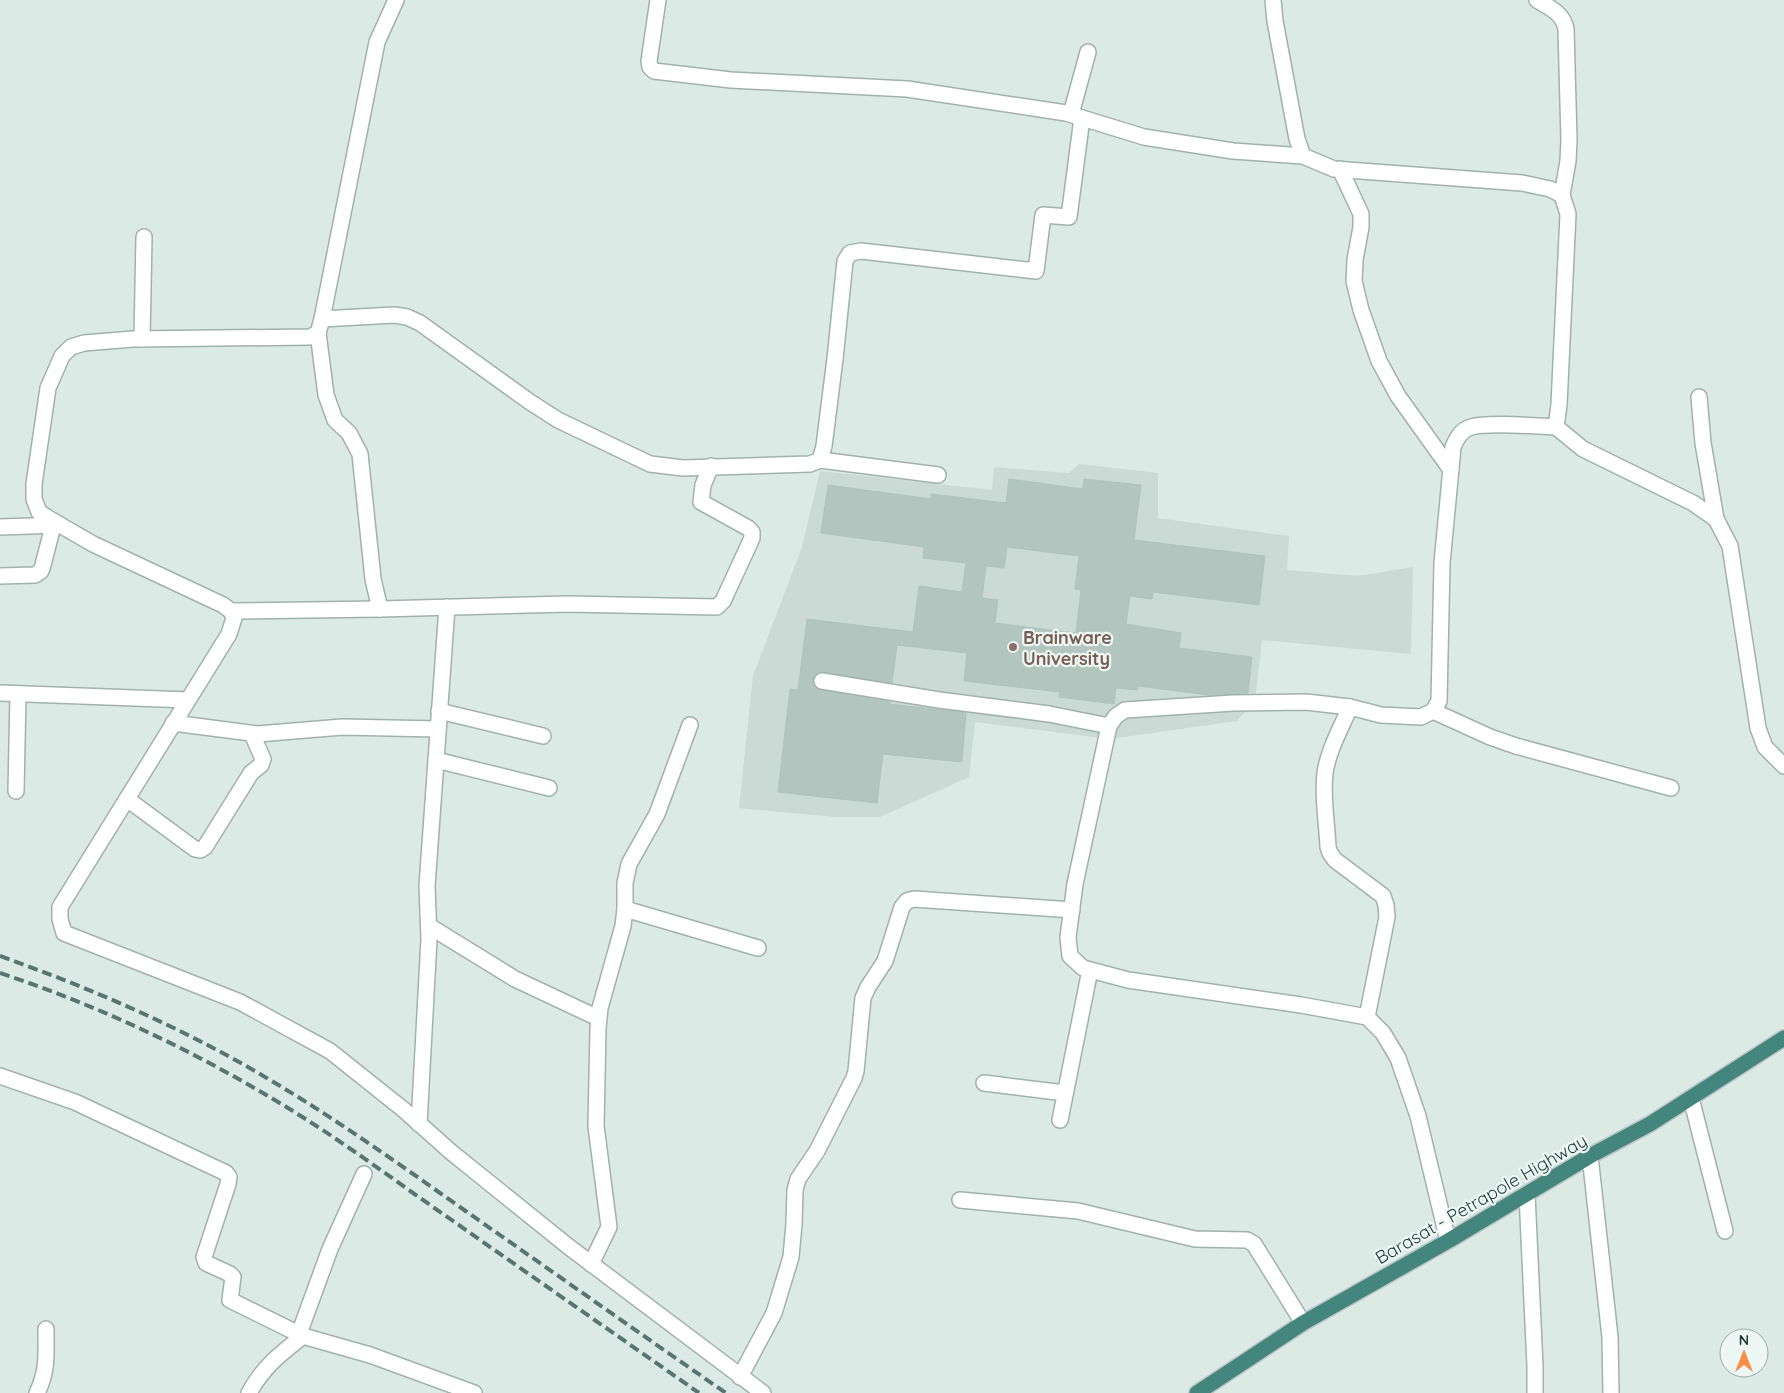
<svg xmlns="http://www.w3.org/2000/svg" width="1784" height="1393" font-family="Quicksand,sans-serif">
  <rect width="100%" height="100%" fill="#dceae6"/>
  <path fill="#cbdad5" d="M1079 464 1158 473V518L1289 536 1287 570 1358 576 1413 567 1411 654 1262 640 1255 701 1237 721 1110 739 975 722 969 777 880 817H835L739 808 753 676 802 547 820 471 992 490 994 467 1069 473Z"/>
  <path fill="#b2c5bf" stroke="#afc4be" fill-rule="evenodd" d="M1009 479 1083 489 1084 479 1141 485 1134 540 1265 556 1259 605 1153 592 1152 599 1130 596 1126 624 1181 633 1179 648 1252 657 1248 693 1209 695 1138 686 1137 690 1116 688 1114 704 1059 697 1060 692 964 681 967 653 897 645 892 683 823 672H818L814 675 813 685 820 690 890 702V704L966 713 962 762 883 754 877 803 778 792 790 689 798 690 807 619 913 632 919 586 962 592 966 563 923 558 924 547 821 533 828 485 931 499V494L1006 503ZM1007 547 1079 556 1075 589 1081 590 1076 633 995 623 998 600 982 598 986 566 1004 568Z"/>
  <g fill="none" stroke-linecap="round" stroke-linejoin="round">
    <defs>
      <g id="minor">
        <path d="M396 0 377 42 322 319 318 333 310 337 133 339 84 343 71 347 62 356 48 388 34 484V499L39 512 48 518 93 544 223 605 231 611 234 618 229 634 60 907V919L64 933 240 1002 330 1051 404 1110 451 1152 569 1247 763 1393"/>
        <path d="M658 0 649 61 650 67 654 71 731 80 907 89 1066 113 1144 137 1233 151 1303 156"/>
        <path d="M1537 0C1550 8 1563 13 1566 29L1569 140 1568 161 1562 195"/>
        <path d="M1071 114 1088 52"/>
        <path d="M1340 169 1361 214V227L1355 260 1354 281 1361 310 1379 361 1398 396 1451 470"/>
        <path d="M322 319 394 315 407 317 420 323 530 402 558 420 650 464 683 468 810 464 820 460 824 446 835 359 845 261 850 253 861 251 1036 271 1043 215 1069 217 1082 118"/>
        <path d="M318 333 326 395 335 420 349 433 360 454 373 579 380 609"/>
        <path d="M142 339 144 237"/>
        <path d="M1699 397 1703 443 1716 519"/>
        <path d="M820 460 938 475"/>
        <path d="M0 527 60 525"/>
        <path d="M0 576 35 575 41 571 43 565 53 526"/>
        <path d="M231 611 380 609 568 604 717 607 723 601 752 538V532L748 528 701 502 703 485 711 466"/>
        <path d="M822 681 939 700 1049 714 1109 726"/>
        <path d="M0 693 188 700"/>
        <path d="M1350 707C1341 728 1328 751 1325 773 1322 797 1327 823 1328 847L1330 853 1335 860 1383 896 1386 905 1387 917 1367 1017"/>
        <path d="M439 711 543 736"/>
        <path d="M1433 711 1490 737 1516 746 1671 788"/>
        <path d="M173 723 258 734 342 727 438 729"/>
        <path d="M436 760 549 788"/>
        <path d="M16 791 18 694"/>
        <path d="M127 799 195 849 200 850 205 847 251 773 261 765 263 759 252 734"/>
        <path d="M625 909 758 948"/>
        <path d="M429 926 515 979 598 1018"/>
        <path d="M0 1076 75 1102 226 1173 229 1177 228 1184 204 1257 206 1263 230 1274 233 1277 230 1300 303 1336"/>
        <path d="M984 1083 1065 1093"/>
        <path d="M1691 1098 1725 1231"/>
        <path d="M1060 1120 1090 970"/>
        <path d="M419 1124 429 939 427 886 447 607"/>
        <path d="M1590 1156 1610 1337 1611 1393"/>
        <path d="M1527 1194 1535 1366V1393"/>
        <path d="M960 1200 1078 1211 1195 1239 1247 1240 1254 1244 1303 1323"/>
        <path d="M1448 1241 1418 1116 1398 1058 1383 1033 1367 1017 1301 1005 1128 980 1083 968 1070 956 1068 937 1075 884 1109 726 1116 716 1125 710 1233 703 1306 702 1350 707 1381 715 1421 717 1433 711 1439 701 1442 563 1453 447C1457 438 1461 430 1471 427 1489 422 1535 426 1556 427"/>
        <path d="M591 1264 609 1227 596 1126 598 1028 600 1008 623 926 625 909V883L629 864 657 814 690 725"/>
        <path d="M299 1334 330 1249 364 1174"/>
        <path d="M740 1377 774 1313 791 1257 794 1224 795 1190 798 1179 817 1151 854 1078 856 1071 863 998 868 987 885 961 902 907 907 901 914 899 1072 910"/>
        <path d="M37 1393C48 1371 46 1353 46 1329"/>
        <path d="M249 1393C263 1367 280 1354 303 1336L370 1355 474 1393"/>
      </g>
      <path id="tertiary" d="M1273 0 1275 21 1297 139 1303 156 1334 169 1522 183 1550 189 1562 195 1568 214 1559 405 1556 427 1583 449 1693 503 1716 519 1730 546 1758 728 1765 747 1784 766"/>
      <path id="trunk" d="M1197 1393 1303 1323 1448 1241 1590 1156 1650 1124 1784 1038"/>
    </defs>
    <use href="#minor" stroke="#9fb2ae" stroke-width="18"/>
    <use href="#tertiary" stroke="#9fb2ae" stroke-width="18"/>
    <use href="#trunk" stroke="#bbc4c3" stroke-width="18"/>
    <use href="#minor" stroke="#fff" stroke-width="15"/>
    <use href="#tertiary" stroke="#fff" stroke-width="15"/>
    <use href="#trunk" stroke="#42867e" stroke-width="15"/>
    <g stroke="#577672" stroke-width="4" stroke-dasharray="10 5" stroke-linecap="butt">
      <path d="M0 956C90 988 178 1026 260 1074 332 1116 399 1164 467 1212 553 1272 639 1333 726 1393"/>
      <path d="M0 973C106 1008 209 1058 304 1118 356 1151 405 1188 456 1223 537 1280 618 1336 699 1393"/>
    </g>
  </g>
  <circle fill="#8d6e63" stroke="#edf7f3" stroke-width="2" cx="1013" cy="647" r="5"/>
  <g text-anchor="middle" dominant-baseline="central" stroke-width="4.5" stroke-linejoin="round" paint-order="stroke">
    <g font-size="18" font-weight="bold" fill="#785e54" stroke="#edf7f3" text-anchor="start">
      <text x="1023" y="637">Brainware<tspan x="1023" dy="21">University</tspan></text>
    </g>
    <g font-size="18" fill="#1d3a36" stroke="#edf7f3">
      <text transform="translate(1481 1199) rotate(-30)">Barasat - Petrapole Highway</text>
    </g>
  </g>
  <g transform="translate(1744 1353)"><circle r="24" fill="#edf7f3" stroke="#9aaba7"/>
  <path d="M0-4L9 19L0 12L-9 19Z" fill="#fc8d49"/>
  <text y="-8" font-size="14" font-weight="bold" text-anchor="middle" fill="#1d3a36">N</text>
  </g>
</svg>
